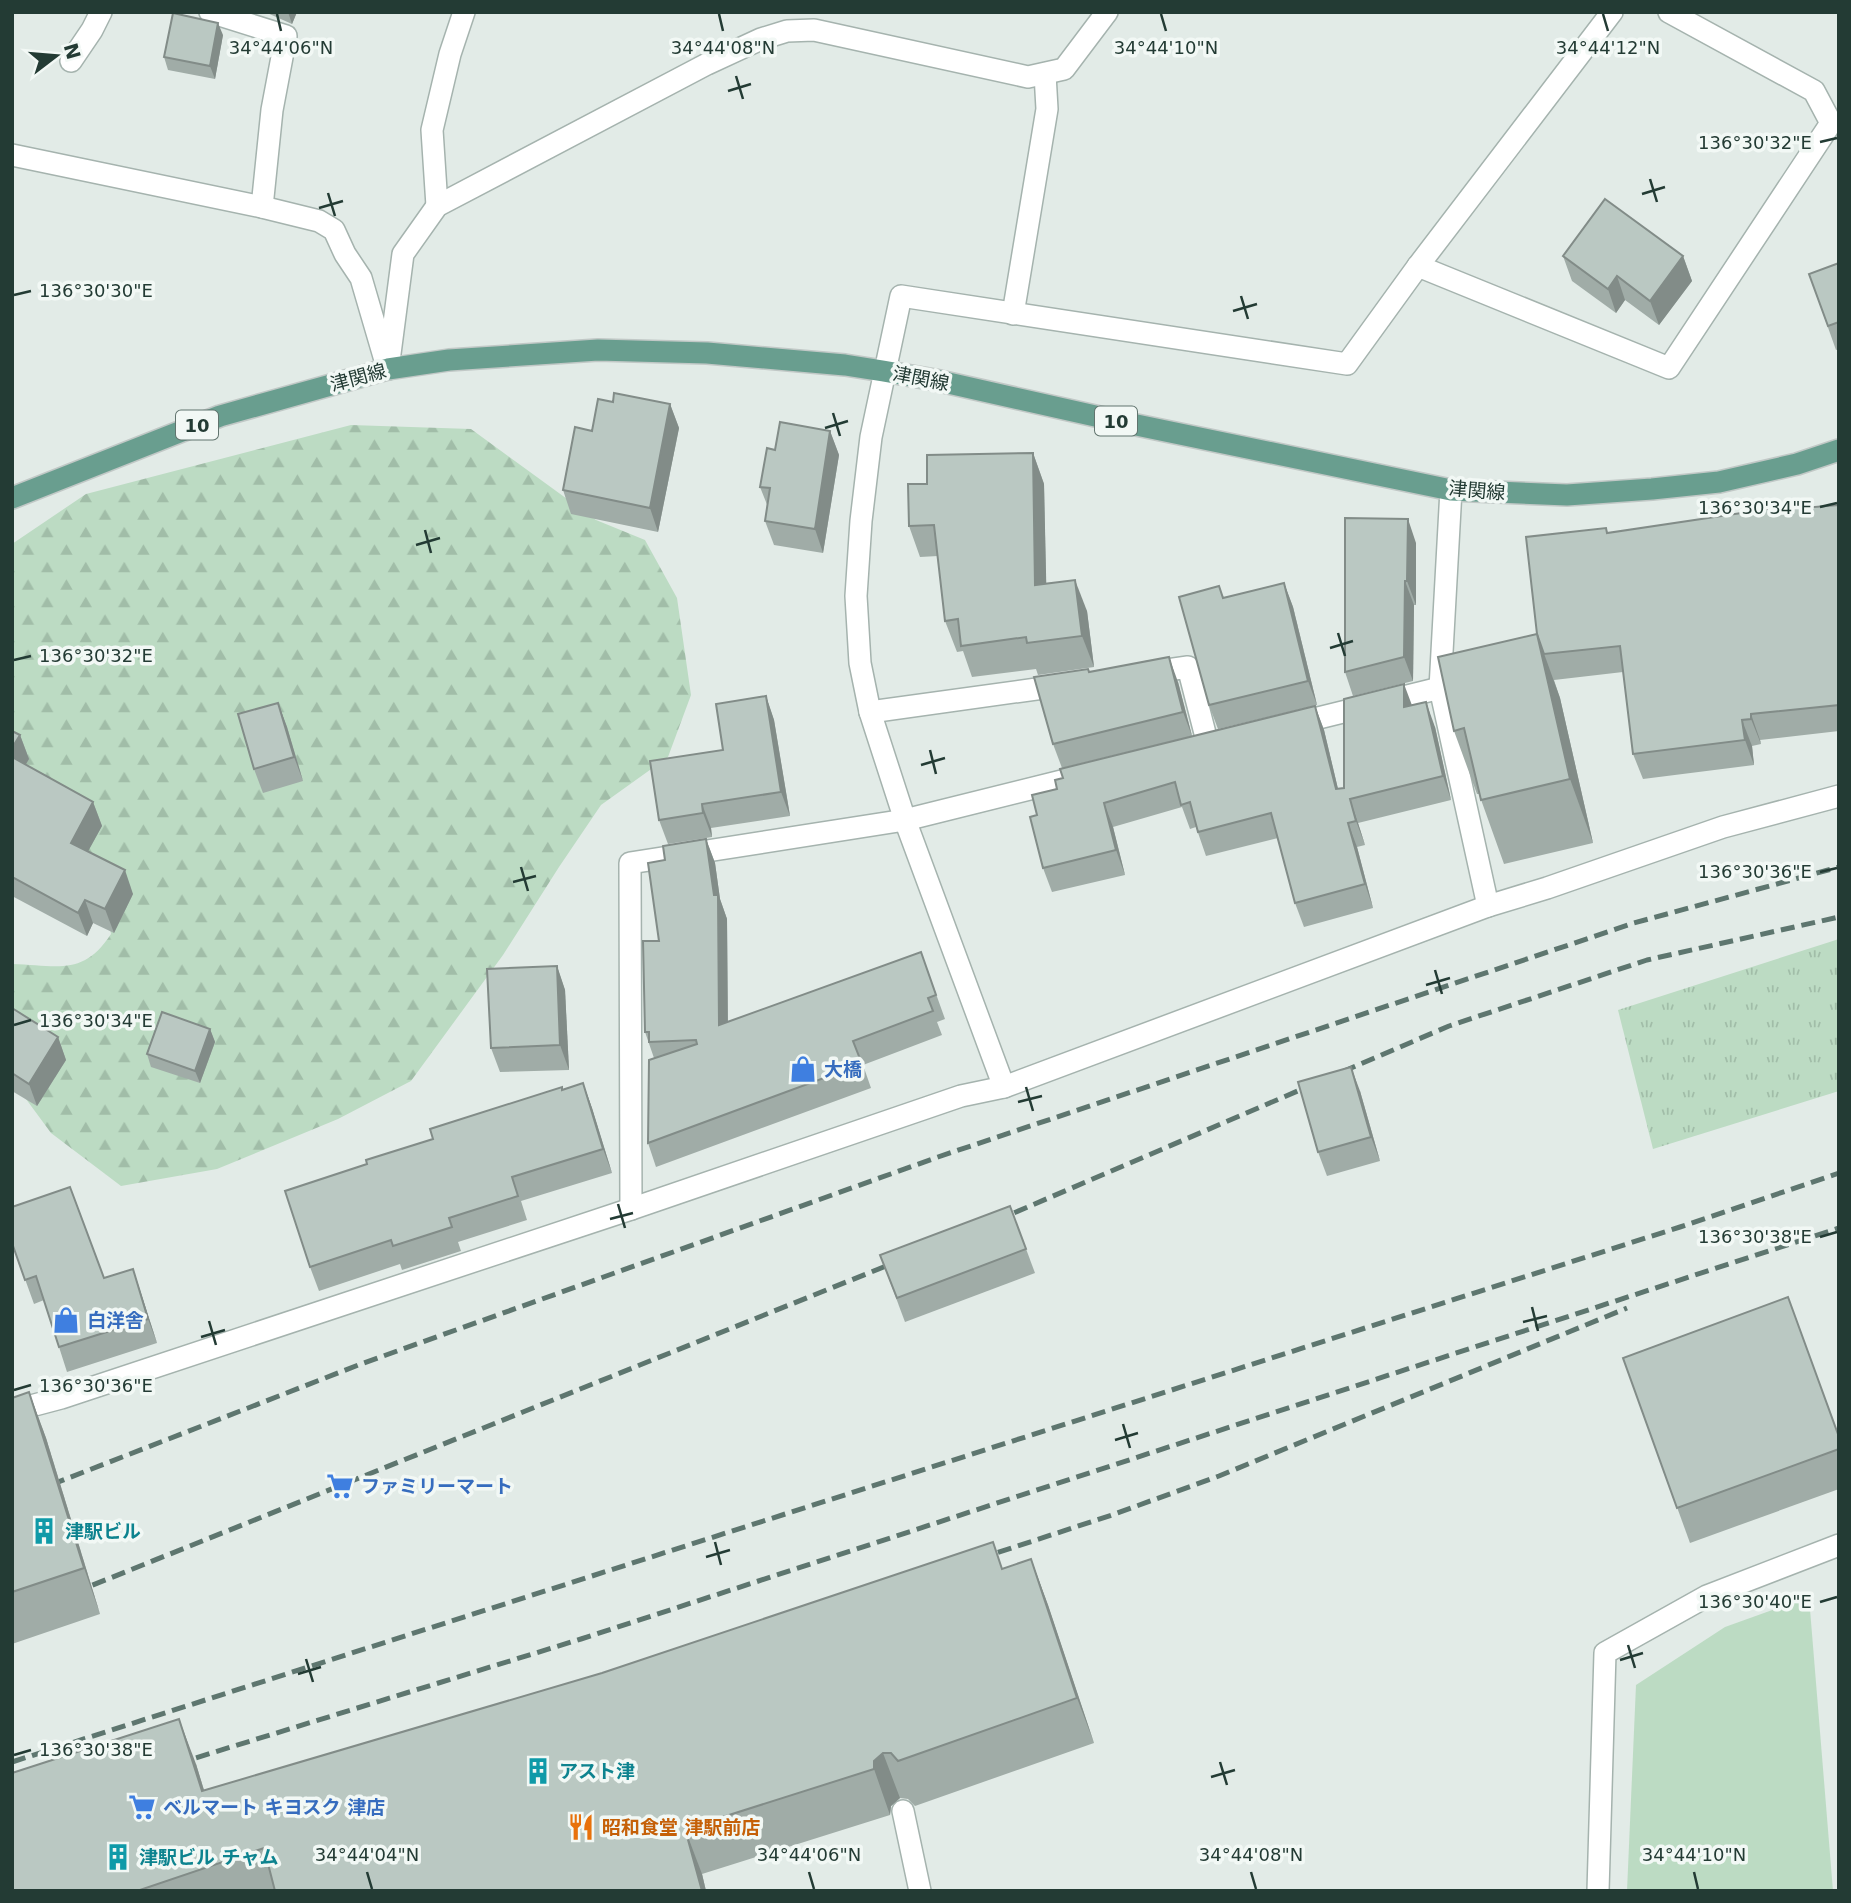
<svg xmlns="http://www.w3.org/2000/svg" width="1851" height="1903" font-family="'DejaVu Sans','Noto Sans JP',sans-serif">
  <defs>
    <pattern id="grass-tufts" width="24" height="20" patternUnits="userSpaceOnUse" patternTransform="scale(1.75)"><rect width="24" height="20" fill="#bcdbc3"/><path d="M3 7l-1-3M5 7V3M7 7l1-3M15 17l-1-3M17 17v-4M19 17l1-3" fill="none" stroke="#a1bda8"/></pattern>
    <pattern id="forest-firs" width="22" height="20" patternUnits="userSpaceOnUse" patternTransform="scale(1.75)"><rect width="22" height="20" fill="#bcdbc3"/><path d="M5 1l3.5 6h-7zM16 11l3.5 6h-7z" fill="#a1bda8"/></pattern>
  </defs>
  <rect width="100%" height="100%" fill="#e2ebe7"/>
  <path fill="url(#grass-tufts)" d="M1839 939V1091L1653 1149 1618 1010Z"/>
  <path fill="url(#forest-firs)" d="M351 425 471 429 596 520 645 540 677 598 691 695 668 757 601 805 559 867 503 955 411 1081 338 1119 217 1169 121 1186 51 1133 12 1080V964C57 965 83 977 111 934L103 889 12 857V544L86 494Z"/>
  <path fill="#bcdbc3" d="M1809 1597 1833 1891H1627L1636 1685 1725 1627Z"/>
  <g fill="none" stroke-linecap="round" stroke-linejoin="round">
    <defs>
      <g id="minor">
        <path d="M210 12 286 36 272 110 262 207"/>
        <path d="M71 61 92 30 101 12"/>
        <path d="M12 155 262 207 319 221 334 230 345 254 361 278 385 360"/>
        <path d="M437 206 432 130 450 54 464 12"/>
        <path d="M1418 266 1669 368 1831 123 1814 91 1669 12"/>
        <path d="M1013 314 1047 109 1045 74"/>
        <path d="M388 369 403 254 437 206 707 64 761 39 787 31 814 30 1028 77 1064 69 1107 12"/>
        <path d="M1451 490 1440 688 1488 906"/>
        <path d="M1146 673 1188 667 1208 745"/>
        <path d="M870 712 1065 685"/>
        <path d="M1294 724 1440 688"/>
        <path d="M1004 1087 905 820 870 712 860 663 856 596 861 521 871 437 901 296 1347 364 1418 266 1612 12"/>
        <path d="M631 1209 630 863 905 820 1082 776"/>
        <path d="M12 1411 61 1398 631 1209 961 1096 1004 1087 1488 906 1547 888 1723 827 1839 796"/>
        <path d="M903 1811 920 1891"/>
        <path d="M1598 1891 1605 1653 1707 1596 1839 1545"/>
      </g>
      <path id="primary" d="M12 498 220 416 388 369 449 360 598 350 707 353 845 365 883 371 935 380 1122 422 1451 490 1567 495 1652 489 1719 482 1797 464 1839 450"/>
    </defs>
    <use href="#minor" stroke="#a5b3ae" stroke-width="24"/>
    <use href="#primary" stroke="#c1c8c6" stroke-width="24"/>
    <use href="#minor" stroke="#fff" stroke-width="21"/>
    <use href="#primary" stroke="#699e8f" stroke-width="21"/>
    <g stroke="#5e766f" stroke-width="5" stroke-dasharray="14 7" stroke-linecap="butt">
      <path d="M995 1221 1449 1026 1647 960 1839 917"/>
      <path d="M12 1500 361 1364 938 1157 1634 923 1839 867"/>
      <path d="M978 1559 1112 1515 1219 1476 1627 1308"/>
      <path d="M73 1593 901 1260"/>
      <path d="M12 1762 1680 1227 1839 1173"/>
      <path d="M176 1764 581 1639 1839 1228"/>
    </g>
  </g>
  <g fill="#a0aca7">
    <path d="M265 12H297L292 24Z"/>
    <path d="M223 35 215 79 168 70 164 57Z"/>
    <path d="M1563 256H1683L1692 281 1659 325 1625 300 1616 313 1572 281Z"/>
    <path d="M1839 263V349L1836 350 1809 274Z"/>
    <path d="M613 402 670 404 679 428 658 532 571 514 563 490 592 431Z"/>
    <path d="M830 431 839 455 823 553 774 545 765 521 768 507 760 487 775 450Z"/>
    <path d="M1033 453 1044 484 1046 583 1087 611 1094 667 1038 675 1036 669 972 677 963 651 957 652 945 621 938 556 920 557 909 526 927 484Z"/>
    <path d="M1802 504 1804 508 1839 505V731L1760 740 1761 744 1752 746 1754 765 1643 779 1633 754 1623 672 1554 680 1560 698 1593 843 1504 864 1479 794H1477L1454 731 1537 634 1608 533Z"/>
    <path d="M1416 543V605H1414L1413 681 1353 696 1345 672Z"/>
    <path d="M1284 583 1293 607 1317 705 1218 729 1209 705 1224 598Z"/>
    <path d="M1089 672 1178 682 1192 736 1062 768 1053 744Z"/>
    <path d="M766 696 774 720 790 816 711 828 712 837 668 844 659 820 723 750Z"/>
    <path d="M278 703 287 727 303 781 263 793 254 769Z"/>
    <path d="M1315 706 1324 730 1338 789 1344 788 1412 706 1435 727 1451 800 1358 823 1365 845 1357 847 1373 908 1304 927 1295 903 1278 838 1206 856 1196 827 1190 829 1182 807 1113 827 1125 875 1052 892 1043 868 1037 815 1057 789Z"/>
    <path d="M12 731 20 735 29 759 25 765 93 802 102 826 88 851 133 894 114 933 93 923 87 936 12 896Z"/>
    <path d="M706 839 715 863 720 899 727 919 728 1022 921 952 945 1019 937 1022 942 1035 863 1065 871 1088 656 1167 648 1143 654 1058 645 1032 659 941 665 860Z"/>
    <path d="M557 966 565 990 569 1070 500 1072 491 1048Z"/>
    <path d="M12 1008 58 1037 66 1060 37 1106 12 1091Z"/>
    <path d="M210 1029 215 1042 200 1083 151 1067 147 1054Z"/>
    <path d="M583 1083 592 1108 612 1173 521 1201 527 1220 458 1242 461 1251 402 1270 400 1264 319 1291 310 1267 433 1139 563 1090Z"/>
    <path d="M1360 1091 1380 1161 1327 1176 1318 1152Z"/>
    <path d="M1010 1206 1035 1273 905 1322 880 1255Z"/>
    <path d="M12 1243 104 1278 133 1269 157 1343 67 1372 44 1300 34 1304Z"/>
    <path d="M1623 1358 1839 1437V1489L1690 1543Z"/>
    <path d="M29 1392 46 1438 100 1614 12 1644V1398Z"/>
    <path d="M1031 1559 1048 1605 1094 1743 915 1806 908 1799 900 1798 891 1806 890 1815 702 1874 706 1891H12L196 1764 204 1790 1003 1569Z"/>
  </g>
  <g fill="#828c88">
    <path d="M288 12H297L292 24Z"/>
    <path d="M218 23 223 35 215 79 210 66Z"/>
    <path d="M1683 256 1692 281 1659 325 1650 301Z"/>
    <path d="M1617 276 1625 300 1616 313 1608 289Z"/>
    <path d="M670 404 679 428 658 532 650 508Z"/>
    <path d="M830 431 839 455 823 553 815 529Z"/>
    <path d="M1033 453 1044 484 1047 616 1035 585Z"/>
    <path d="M1408 519 1416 543V605L1407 581Z"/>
    <path d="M1075 580 1087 611 1094 667 1082 636Z"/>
    <path d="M1405 581 1414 605 1413 681 1404 657Z"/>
    <path d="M1284 583 1293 607 1317 705 1308 681Z"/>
    <path d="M1537 634 1560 698 1593 843 1570 779Z"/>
    <path d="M1169 657 1178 682 1192 736 1183 712Z"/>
    <path d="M1404 684 1413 708 1404 707Z"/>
    <path d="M766 696 774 720 790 816 781 792Z"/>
    <path d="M1426 702 1435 727 1451 800 1443 776Z"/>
    <path d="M278 703 287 727 303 781 294 757Z"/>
    <path d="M1315 706 1324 730 1344 814 1336 789Z"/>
    <path d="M1751 714 1760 740 1761 744 1751 719Z"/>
    <path d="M1742 720 1752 746 1754 765 1745 740Z"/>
    <path d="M20 735 29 759 17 779 12 767V748Z"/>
    <path d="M1350 799 1358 823 1365 845 1356 821Z"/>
    <path d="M93 802 102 826 80 866 71 843Z"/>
    <path d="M1104 803 1113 827 1125 875 1116 850Z"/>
    <path d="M702 804 711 828 712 837 703 813Z"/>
    <path d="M1348 823 1357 847 1373 908 1365 884Z"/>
    <path d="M706 839 715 863 720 899 727 919 728 1049 719 1025 714 895Z"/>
    <path d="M125 870 133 894 114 933 105 909Z"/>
    <path d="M85 900 93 923 87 936 78 913Z"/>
    <path d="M557 966 565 990 569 1070 560 1045Z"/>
    <path d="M210 1029 215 1042 200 1083 195 1071Z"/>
    <path d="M58 1037 66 1060 37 1106 29 1084Z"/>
    <path d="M1351 1067 1360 1091 1380 1161 1371 1137Z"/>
    <path d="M583 1083 592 1108 612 1173 603 1149Z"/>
    <path d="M133 1269 141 1293 157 1343 148 1319Z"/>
    <path d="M29 1392 46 1438 100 1614 84 1568Z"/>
    <path d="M1031 1559 1048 1605 1094 1743 1077 1698Z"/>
    <path d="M179 1719 196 1764 218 1837 202 1791Z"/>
    <path d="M883 1753 900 1798 891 1806 890 1815 874 1769V1761Z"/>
    <path d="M685 1829 702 1874 706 1891H702Z"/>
  </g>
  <g fill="#bac8c2" stroke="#828c88" stroke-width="2">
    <path d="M173 13 218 23 210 66 164 57Z"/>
    <path d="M1605 199 1683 256 1650 301 1617 276 1608 289 1563 256Z"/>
    <path d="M1839 263V322L1828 326 1809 274Z"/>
    <path d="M614 393 670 404 650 508 563 490 575 427 592 431 598 399 613 402Z"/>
    <path d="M780 422 830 431 815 529 765 521 770 488 760 487 767 448 775 450Z"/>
    <path d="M1033 453 1035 585 1075 580 1082 636 1027 643 1026 637 961 646 958 619 945 621 934 525 909 526 908 484H927V455Z"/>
    <path d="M1802 504V508L1839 505V705L1751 714V719L1742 720 1745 740 1633 754 1620 646 1544 654 1537 634 1526 537 1606 528 1607 533Z"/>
    <path d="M1345 518 1408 519 1407 581H1405L1404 657 1345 672Z"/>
    <path d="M1284 583 1308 681 1209 705 1179 597 1219 586 1223 598Z"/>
    <path d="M1537 634 1570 779 1481 800 1464 728 1454 731 1438 657Z"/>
    <path d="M1169 657 1183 712 1053 744 1034 677 1088 669 1089 672Z"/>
    <path d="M1404 684V707L1426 702 1443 776 1350 799 1356 821 1348 823 1365 884 1295 903 1271 813 1198 832 1190 802 1181 805 1175 782 1104 803 1116 850 1043 868 1030 817 1037 815 1032 795 1057 789 1055 780 1063 778 1060 769 1315 706 1336 789 1344 788V699Z"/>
    <path d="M766 696 781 792 702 804 703 813 659 820 650 761 723 750 716 704Z"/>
    <path d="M278 703 294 757 254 769 238 714Z"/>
    <path d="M12 731 20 735 12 748Z"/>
    <path d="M12 757 93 802 71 843 125 870 105 909 85 900 78 913 12 877Z"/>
    <path d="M706 839 714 895H718L719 1025 921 952 936 995 928 998 933 1011 853 1041 862 1064 648 1143 649 1060 697 1044 696 1040 649 1042V1032H645L643 941H659L648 863 665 860 663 846Z"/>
    <path d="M557 966 560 1045 491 1048 487 969Z"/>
    <path d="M12 1008 58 1037 29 1084 12 1073Z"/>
    <path d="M162 1012 210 1029 195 1071 147 1054Z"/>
    <path d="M1351 1067 1371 1137 1318 1152 1298 1082Z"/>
    <path d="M583 1083 603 1149 512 1177 518 1196 449 1218 452 1227 393 1246 391 1240 310 1267 285 1191 367 1164 366 1160 433 1139 430 1129 562 1087V1090Z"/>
    <path d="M70 1187 104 1278 133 1269 148 1319 59 1347 36 1276 25 1280 12 1243V1207Z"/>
    <path d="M1010 1206 1026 1249 897 1298 880 1255Z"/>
    <path d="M1788 1297 1839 1437V1449L1677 1508 1623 1358Z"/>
    <path d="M29 1392 84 1568 12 1592V1398Z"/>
    <path d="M993 1542 1002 1569 1031 1559 1077 1698 898 1761 891 1753H883L874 1761V1769L685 1829 702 1891H275L264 1848 137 1891H12V1773L179 1719 202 1791 602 1673Z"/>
  </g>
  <path fill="none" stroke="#233b34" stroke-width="2.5" d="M277 14 281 31M719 14 723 31M1161 14 1166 31M1603 14 1608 31M736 76 743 99M728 91 751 84M1820 142 1837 138M1650 179 1657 202M328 193 335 216M1642 194 1665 187M319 208 343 201M14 295 31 291M1241 296 1248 319M1233 311 1257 304M833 413 840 436M825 428 848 421M1820 507 1837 503M425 530 431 553M416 545 440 538M1338 633 1345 656M1330 648 1353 641M14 660 31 656M930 750 936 774M921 765 945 758M521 867 528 891M1820 872 1837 868M513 882 536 876M1435 970 1442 994M1426 985 1450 978M14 1025 31 1020M1026 1087 1033 1111M1018 1102 1042 1096M618 1204 625 1228M610 1219 633 1213M1820 1237 1837 1232M1532 1307 1538 1331M209 1321 216 1345M1523 1322 1547 1316M201 1337 225 1330M14 1390 31 1385M1123 1424 1130 1448M1115 1440 1138 1433M715 1542 721 1565M706 1557 730 1550M1820 1602 1837 1597M1628 1645 1635 1668M306 1659 313 1682M1620 1660 1643 1653M298 1674 321 1667M14 1755 31 1750M1220 1762 1227 1785M1211 1777 1235 1770M367 1872 372 1889M809 1872 814 1889M1251 1872 1256 1889M1694 1872 1698 1889"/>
  <defs>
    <symbol id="shop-bare" viewBox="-9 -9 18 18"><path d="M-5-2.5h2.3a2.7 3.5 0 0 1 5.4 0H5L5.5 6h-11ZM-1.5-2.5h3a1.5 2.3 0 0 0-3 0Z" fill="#3f7fe0" stroke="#f2f8f5" stroke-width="2.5" paint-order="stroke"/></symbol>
    <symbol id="supermarket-bare" viewBox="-9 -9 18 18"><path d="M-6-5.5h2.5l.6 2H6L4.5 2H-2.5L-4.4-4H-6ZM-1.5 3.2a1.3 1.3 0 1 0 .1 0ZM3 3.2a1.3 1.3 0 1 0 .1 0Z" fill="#3f7fe0" stroke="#f2f8f5" stroke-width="2.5" paint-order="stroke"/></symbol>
    <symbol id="building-bare" viewBox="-9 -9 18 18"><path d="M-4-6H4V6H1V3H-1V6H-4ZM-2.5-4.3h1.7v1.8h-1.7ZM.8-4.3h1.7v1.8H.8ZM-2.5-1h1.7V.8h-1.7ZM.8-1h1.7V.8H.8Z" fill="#0f9aa8" stroke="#f2f8f5" stroke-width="2.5" paint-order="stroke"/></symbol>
    <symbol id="restaurant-bare" viewBox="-9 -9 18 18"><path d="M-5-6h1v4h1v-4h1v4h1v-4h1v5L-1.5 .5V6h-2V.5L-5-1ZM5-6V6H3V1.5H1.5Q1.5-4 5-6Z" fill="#e8710a" stroke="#f2f8f5" stroke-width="2.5" paint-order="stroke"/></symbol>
  </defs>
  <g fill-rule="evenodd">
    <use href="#shop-bare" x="784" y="1050" width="38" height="38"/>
    <use href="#shop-bare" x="47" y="1301" width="38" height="38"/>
    <use href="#supermarket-bare" x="321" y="1467" width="38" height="38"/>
    <use href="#building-bare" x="25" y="1512" width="38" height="38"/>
    <use href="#building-bare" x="519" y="1752" width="38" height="38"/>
    <use href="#supermarket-bare" x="123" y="1788" width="38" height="38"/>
    <use href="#restaurant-bare" x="562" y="1808" width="38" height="38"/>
    <use href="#building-bare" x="99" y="1838" width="38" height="38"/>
  </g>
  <g text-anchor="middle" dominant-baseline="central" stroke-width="7" stroke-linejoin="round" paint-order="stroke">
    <g fill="#f2f8f5" stroke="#61746e" stroke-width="2">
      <rect x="1095" y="406.5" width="42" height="29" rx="5"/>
      <rect x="176" y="410.5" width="42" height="29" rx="5"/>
    </g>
    <g font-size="18" font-weight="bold" fill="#233b34">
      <text x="1116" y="421">10</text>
      <text x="197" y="425">10</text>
    </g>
    <g font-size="19" fill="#233b34" stroke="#f2f8f5">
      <text transform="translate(358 377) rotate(-15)">津関線</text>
      <text transform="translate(921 378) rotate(11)">津関線</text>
      <text transform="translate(1477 490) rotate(5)">津関線</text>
    </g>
    <g font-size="19" font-weight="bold" fill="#366cbe" stroke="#f2f8f5" text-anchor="start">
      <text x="824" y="1069">大橋</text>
      <text x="87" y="1320">白洋舎</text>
      <text x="361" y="1486">ファミリーマート</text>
      <text x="163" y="1807">ベルマート キヨスク 津店</text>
    </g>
    <g font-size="19" font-weight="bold" fill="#0d838f" stroke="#f2f8f5" text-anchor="start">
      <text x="65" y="1531">津駅ビル</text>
      <text x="559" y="1771">アスト津</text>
      <text x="139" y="1857">津駅ビル チャム</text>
    </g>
    <g font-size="19" font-weight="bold" fill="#c56008" stroke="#f2f8f5" text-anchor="start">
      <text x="602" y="1827">昭和食堂 津駅前店</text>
    </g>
  </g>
  <g font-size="18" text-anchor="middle" fill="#233b34" stroke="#f2f8f5" stroke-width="7" stroke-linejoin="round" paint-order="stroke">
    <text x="281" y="54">34°44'06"N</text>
    <text x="723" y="54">34°44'08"N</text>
    <text x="1166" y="54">34°44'10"N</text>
    <text x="1608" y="54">34°44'12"N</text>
    <text x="1755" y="149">136°30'32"E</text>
    <text x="96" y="297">136°30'30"E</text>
    <text x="1755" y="514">136°30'34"E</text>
    <text x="96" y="662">136°30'32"E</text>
    <text x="1755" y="878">136°30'36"E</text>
    <text x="96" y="1027">136°30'34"E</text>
    <text x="1755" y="1243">136°30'38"E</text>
    <text x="96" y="1392">136°30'36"E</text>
    <text x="1755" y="1608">136°30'40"E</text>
    <text x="96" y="1756">136°30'38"E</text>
    <text x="367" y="1861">34°44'04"N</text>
    <text x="809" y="1861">34°44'06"N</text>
    <text x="1251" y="1861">34°44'08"N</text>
    <text x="1694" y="1861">34°44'10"N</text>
  </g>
  <rect width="1851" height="1903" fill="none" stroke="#233b34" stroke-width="28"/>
  <g transform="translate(56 56) rotate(74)" stroke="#f2f8f5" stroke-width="5" paint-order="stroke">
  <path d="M0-5L12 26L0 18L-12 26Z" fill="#233b34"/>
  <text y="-10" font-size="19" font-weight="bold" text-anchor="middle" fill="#233b34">N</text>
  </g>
</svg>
